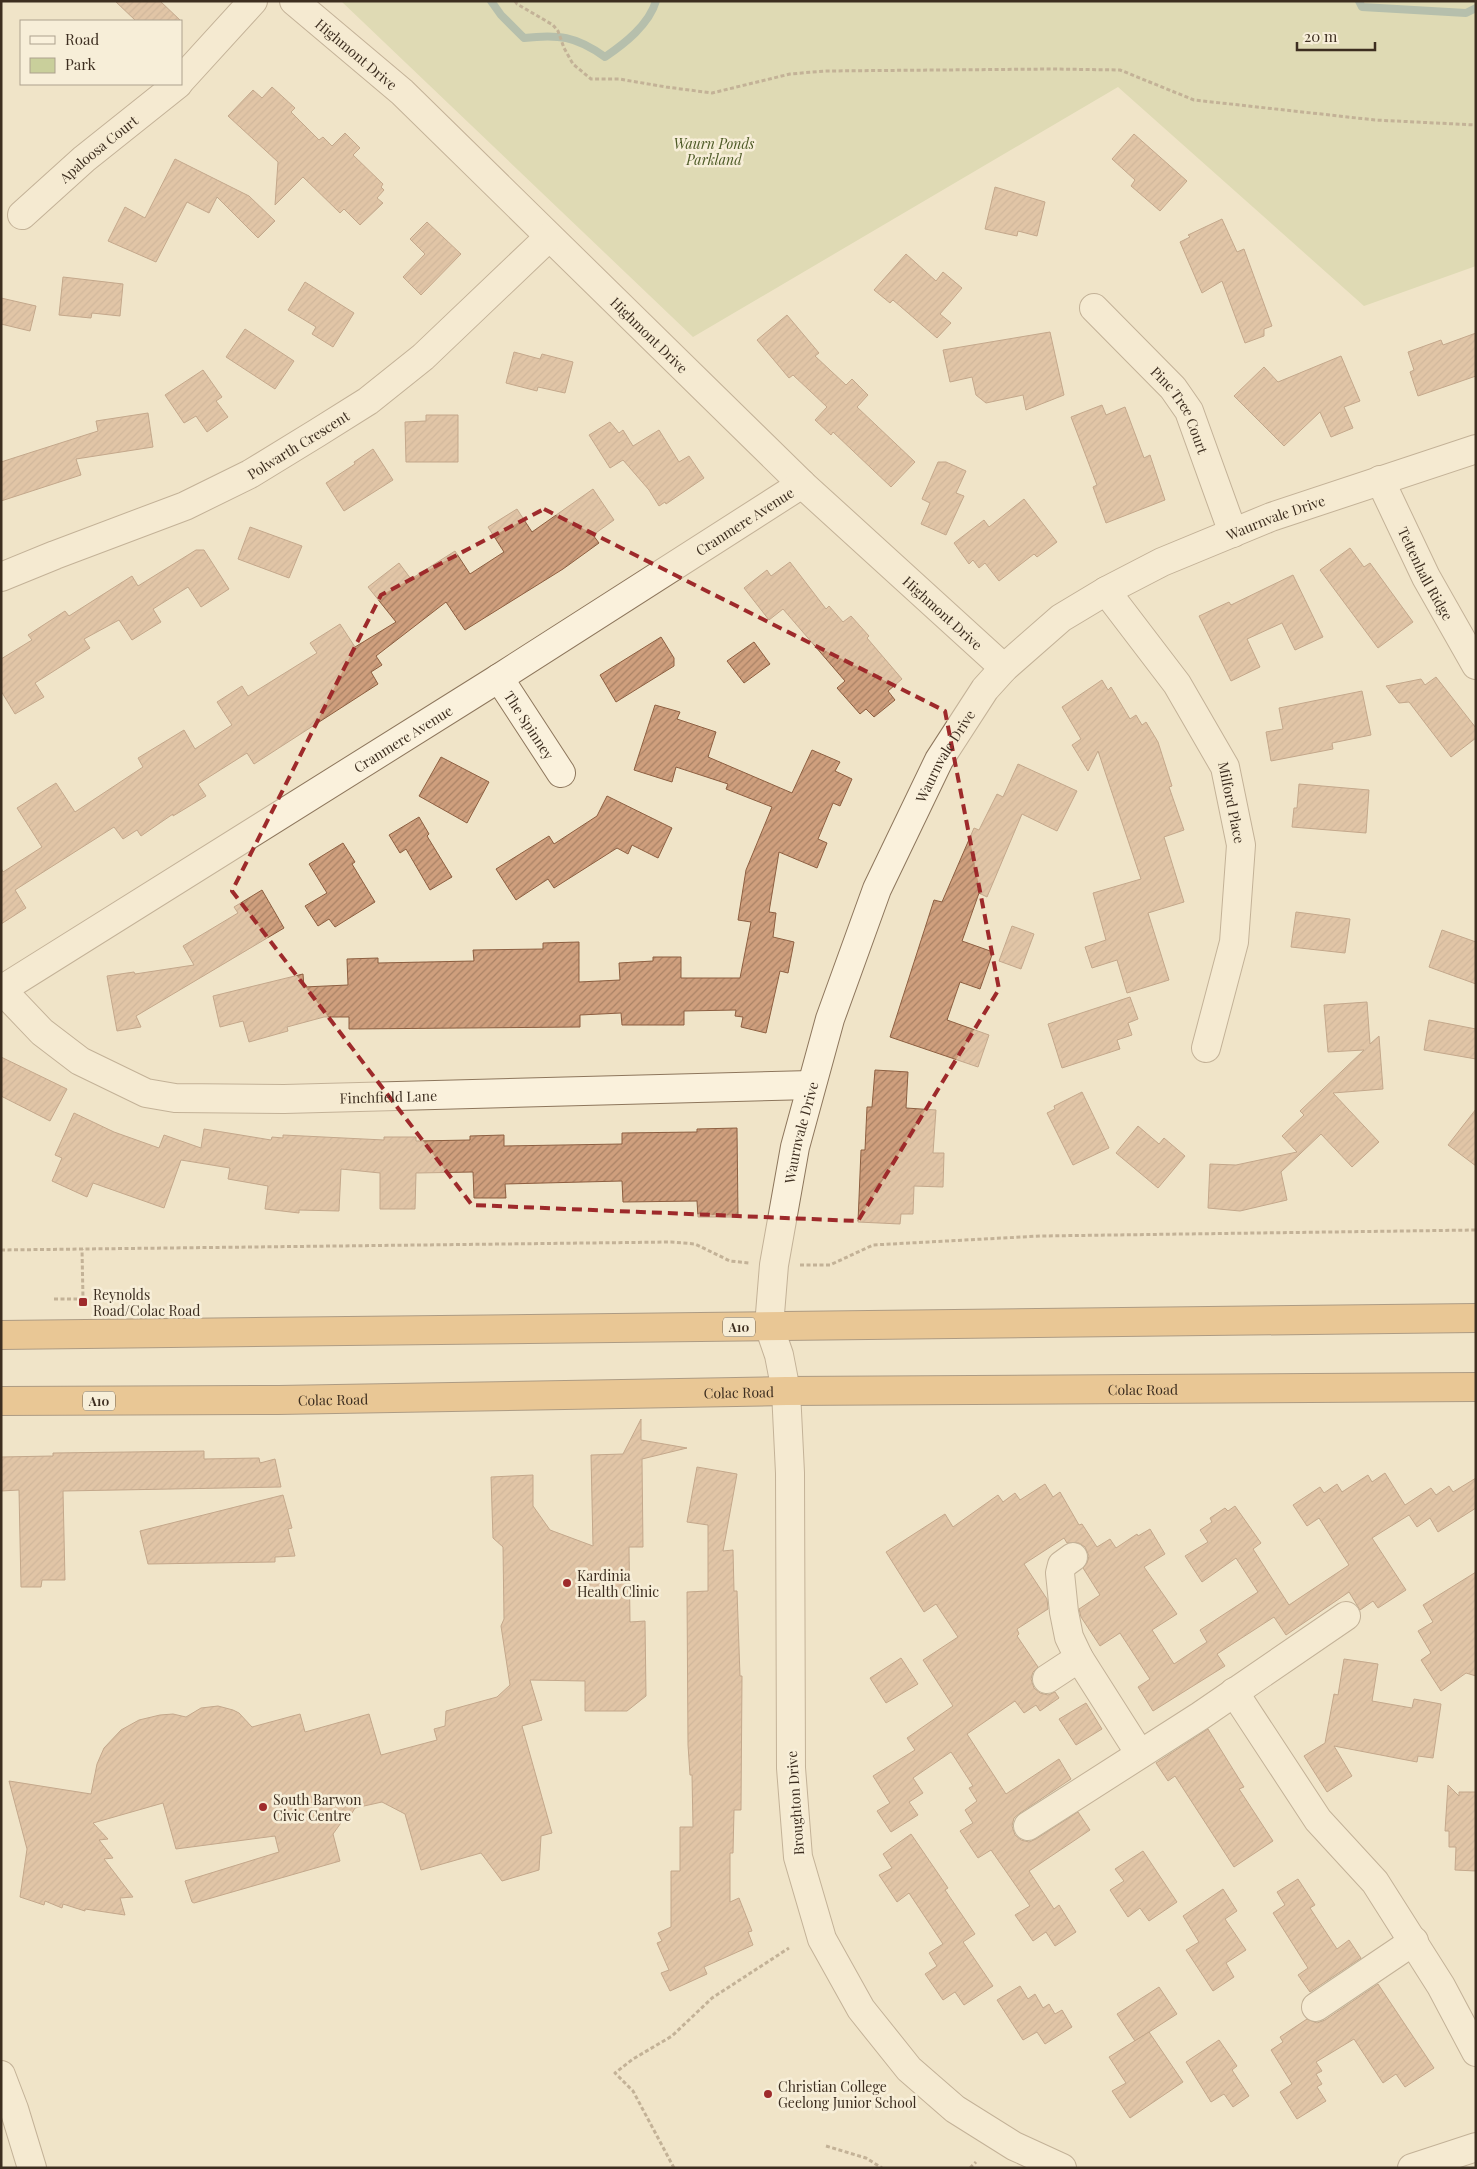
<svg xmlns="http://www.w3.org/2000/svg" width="1477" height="2169" font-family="'Playfair Display',serif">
  <defs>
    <pattern id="building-hatch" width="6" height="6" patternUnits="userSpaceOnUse" patternTransform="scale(1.25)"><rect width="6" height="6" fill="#cf9f7d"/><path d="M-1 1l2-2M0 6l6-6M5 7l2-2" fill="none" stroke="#a98266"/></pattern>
  </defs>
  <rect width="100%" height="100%" fill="#f0e4c8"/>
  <path fill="#c9cf9b" d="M341 1H1476V266L1364 306 1118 87 693 337Z"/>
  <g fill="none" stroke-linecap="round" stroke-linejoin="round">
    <g stroke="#6f938a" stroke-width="8">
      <path d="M491 1 501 15 524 38C558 34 576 36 605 57 624 44 649 25 656 1"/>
      <path d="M1359 1 1362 7 1466 13 1476 8"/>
    </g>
  </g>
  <g fill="url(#building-hatch)" stroke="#8d5f41">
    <path d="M115 1H160L181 21H136Z"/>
    <path d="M272 87 295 108 291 112 319 140 323 137 332 146 345 133 360 148 353 155 383 184 381 187 384 190 377 198 383 203 360 225 344 209 340 213 303 177 275 205 278 162 228 116 253 90 262 98Z"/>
    <path d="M1134 134 1187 181 1160 211 1131 186 1135 180 1112 159Z"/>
    <path d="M175 159 249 196 275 221 258 238 217 197 209 213 187 202 156 262 108 241 125 207 145 218Z"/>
    <path d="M995 187 1045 202 1037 236 1018 231 1017 236 985 229Z"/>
    <path d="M1222 219 1237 252 1244 249 1272 326 1264 329V336L1245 343 1222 281 1202 293 1180 242 1190 237 1188 235Z"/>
    <path d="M427 222 461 254 421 295 403 277 425 254 410 239Z"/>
    <path d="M906 254 936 281 943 272 962 288 940 314 951 323 937 338 893 300 890 303 874 290Z"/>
    <path d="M63 277 123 284 120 316 92 313 91 318 59 315Z"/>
    <path d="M305 282 354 313 333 347 312 334 316 327 288 310Z"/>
    <path d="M1 298 36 306 30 331 1 324Z"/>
    <path d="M787 315 819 353 815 356 846 385 852 379 868 395 857 407 915 462 891 487 833 432 831 435 815 420 827 407 793 375 789 378 757 340Z"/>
    <path d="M245 329 294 361 275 389 226 357Z"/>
    <path d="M1050 332 1064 395 1026 410 1023 395 986 403 976 395 972 377 950 382 943 350Z"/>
    <path d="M1476 333V376L1418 396 1410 372 1414 370 1408 352 1441 340 1443 345Z"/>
    <path d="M514 352 540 359 542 354 573 362 565 393 538 387 537 391 506 383Z"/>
    <path d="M1341 356 1360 401 1344 407 1353 428 1331 437 1320 412 1284 446 1234 396 1264 367 1278 382Z"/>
    <path d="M203 370 222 397 216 401 228 417 207 432 196 416 184 423 165 395Z"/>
    <path d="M1102 405 1106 415 1125 407 1144 458 1150 455 1165 500 1106 523 1093 487 1097 485 1071 417Z"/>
    <path d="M148 413 153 447 76 459 81 475 1 501V462L98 431 96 421Z"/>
    <path d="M426 415H458V462H406L405 422 426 421Z"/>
    <path d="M610 422 619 433 623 430 633 446 659 430 679 462 689 456 704 478 666 504 665 502 659 506 649 490 623 460 610 468 589 435Z"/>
    <path d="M373 449 393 480 344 511 326 483 355 464 354 462Z"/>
    <path d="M938 462H946L966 471 956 493 964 496 946 535 921 524 930 503 922 499Z"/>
    <path d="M593 489 614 520 593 535 599 543 563 569 465 630 446 602 376 656 382 665 371 672 378 684 254 764 247 753 198 784 206 796 173 816V814L141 836 137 830 123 839 114 827 15 890 26 908 1 924V868L3 872 42 847 17 808 56 783 75 812 143 767 138 758 184 730 195 749 232 725 217 702 242 686 248 696 317 653 310 643 340 624 355 647 396 622 368 587 399 563 411 579 455 551 470 574 504 552 488 527 517 509 532 532Z"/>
    <path d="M1024 499 1057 542 1037 557 1034 554 999 581 985 563 979 568 973 560 969 564 954 543 984 520 989 527Z"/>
    <path d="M250 527 302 546 289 578 238 559Z"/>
    <path d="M1350 548 1364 567 1370 563 1413 622 1378 648 1320 570Z"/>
    <path d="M196 550H204L229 589 201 607 188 587 153 609 161 622 132 640 119 620 84 639 90 648 35 683 44 697 15 714 1 691V659L32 640 28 635 65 611 69 616 132 576 138 586Z"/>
    <path d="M790 562 826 609 829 606 843 622 851 616 869 636 867 638 902 679 888 691 895 700 874 717 866 709 860 714 837 688 845 681 783 609 769 620 744 588 767 570 771 576Z"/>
    <path d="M1293 575 1323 637 1295 650 1282 623 1247 639 1260 667 1231 681 1199 616 1229 602 1231 605Z"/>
    <path d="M661 637 674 658V666L616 702 600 675Z"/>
    <path d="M754 642 770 664 744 683 727 661Z"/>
    <path d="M1436 677 1476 728V738L1451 757 1409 702 1399 703 1386 686 1421 679 1425 685Z"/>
    <path d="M1102 680 1108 690 1111 687 1130 719 1136 715 1142 725 1146 722 1158 742 1172 786 1169 787 1184 830 1164 837 1184 902 1148 913 1169 980 1127 993 1117 960 1092 968 1085 947 1106 940 1093 893 1141 879 1098 751 1088 771 1072 745 1081 739 1062 707Z"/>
    <path d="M1362 691 1371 735 1332 743 1333 749 1271 761 1266 732 1283 729 1279 708Z"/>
    <path d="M655 705 680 712 677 719 716 732 708 757 792 793 812 750 840 762 835 771 852 779 840 806 833 803 818 839 827 843 817 868 779 852 769 912 776 913 773 937 794 942 788 973 780 971 766 1033 741 1027 743 1017 735 1016 736 1010 684 1011V1025H622L621 1013 580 1015V1027L349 1029V1017H324L287 1027 288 1031 249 1042 243 1021 220 1027 213 996 303 974 304 987 348 985 347 959 378 958V963L474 961 473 950 543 949V943L579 942V982L620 980 619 963 653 961V957H681V978H740L751 922 738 920 746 870 772 807 726 789 728 784 676 767 672 782 634 770Z"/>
    <path d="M441 757 489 782 467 823 419 796Z"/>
    <path d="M1018 764 1077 791 1057 831 1022 814 987 897 979 893 962 941 993 952 980 989 960 982 947 1020 989 1035 978 1067 890 1037 934 900 942 902 974 828 979 830 997 794 1003 797Z"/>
    <path d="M1299 784 1369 790 1366 833 1292 827 1294 808H1297Z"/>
    <path d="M607 796 672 828 658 858 632 845 628 854 617 848 554 888 548 879 516 900 496 869 549 836 554 844 597 816Z"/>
    <path d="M419 817 429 834 427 836 452 877 430 890 406 849 400 853 389 835Z"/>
    <path d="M343 843 355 862 352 864 375 902 335 927 329 919 318 926 305 906 327 893 309 864Z"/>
    <path d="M262 890 284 928 136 1016 141 1027 117 1031 107 976 134 972 135 974 194 965 183 946 238 913 234 907Z"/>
    <path d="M1296 912 1350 919 1345 953 1291 947Z"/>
    <path d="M1012 926 1034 934 1021 969 999 961Z"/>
    <path d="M1442 930 1476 942V984L1429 967Z"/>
    <path d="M1130 997 1138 1019 1128 1023 1132 1035 1117 1040 1120 1049 1062 1068 1048 1024Z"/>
    <path d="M1367 1002 1370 1044 1379 1036 1383 1089 1333 1093 1379 1142 1352 1167 1321 1134 1281 1172 1287 1200 1240 1211 1208 1208 1210 1164 1236 1165 1297 1152 1282 1136 1304 1115 1300 1111 1364 1050 1328 1052 1324 1005Z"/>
    <path d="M1429 1020 1476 1029V1059L1424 1050Z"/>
    <path d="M1 1057 67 1089 50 1121 1 1096Z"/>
    <path d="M875 1070 908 1072 906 1108 936 1110 933 1153H944L943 1187 914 1186 913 1214H901L900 1224 858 1222 861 1150H865L867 1107H872Z"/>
    <path d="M1082 1092 1109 1148 1073 1165 1047 1113 1055 1109 1054 1106Z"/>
    <path d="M1476 1109V1166L1448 1145Z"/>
    <path d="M74 1113 114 1132 159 1148 164 1135 201 1148 204 1129 271 1140 272 1137 283 1138V1135L384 1140V1137H416V1141L470 1140V1136L504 1135V1146L622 1144V1133L697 1132V1129L737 1128 738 1217H698L697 1201 623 1202 622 1181 505 1184 506 1198H474L473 1172 416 1173 415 1209H380V1173L341 1169 339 1211 299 1210V1213L265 1209 268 1186 228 1179 230 1168 181 1160 164 1208 93 1183 87 1197 52 1181 62 1158 55 1155Z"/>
    <path d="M1138 1126 1159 1144 1164 1138 1185 1156 1158 1188 1116 1153Z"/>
    <path d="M641 1419V1440L687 1448 642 1459 643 1547H629L630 1622 645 1621 646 1696 627 1711H585V1681L530 1680 542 1720 522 1726 552 1833 541 1836 539 1870 502 1881 481 1853 421 1870 405 1814 382 1802 355 1808 349 1818 343 1820 333 1834 340 1861 194 1903 192 1902 185 1881 279 1852 275 1836 176 1849 163 1803 93 1823 108 1839 99 1840 113 1858 104 1859 133 1897 120 1898 125 1915 85 1909V1911L63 1904 62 1908 45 1901 44 1905 20 1897 27 1849 9 1781 91 1794 97 1764 104 1748 121 1730 139 1720 160 1715 173 1714 186 1717 201 1708 218 1706 233 1710 239 1713 252 1727 300 1714 305 1732 369 1714 381 1755 437 1740 434 1729 445 1726 446 1711 497 1697 510 1685 501 1626 504 1619 503 1547 493 1538 491 1477 533 1475V1506L550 1530 593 1546 591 1455 623 1454Z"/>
    <path d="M204 1451V1459L259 1458 260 1463 275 1459 281 1487 63 1491 65 1580H42L41 1587H21L19 1490 1 1491V1457L53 1456V1453Z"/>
    <path d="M697 1467 737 1474 723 1551 733 1550 734 1591H737L740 1676H742L741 1810H734L733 1853H730V1902L739 1898 752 1931 748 1932 753 1945 704 1967 707 1974 670 1991 661 1973 669 1970 657 1943 662 1941 658 1933 671 1927V1871H680V1827H693L692 1775H690L688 1745 687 1592 708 1591V1525L687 1522Z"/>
    <path d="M1385 1473 1405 1505 1431 1488 1436 1495 1449 1486 1453 1492 1476 1478V1508L1438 1532 1430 1518 1417 1527 1409 1515 1372 1538 1406 1590 1378 1608 1373 1601 1360 1610 1349 1592 1286 1635 1274 1617 1217 1654 1225 1666 1153 1711 1138 1687 1150 1679 1120 1633 1100 1646 1081 1617 1079 1609 1100 1595 1083 1568 1087 1563 1089 1556 1085 1547 1079 1543H1067L1064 1538 1024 1564 1047 1599 1048 1609 1017 1629 1019 1634 1017 1636 1038 1667 1033 1672 1031 1679 1034 1688 1040 1693 1048 1695 1055 1692 1059 1698 1040 1711 1036 1705 1024 1713 1015 1701 967 1734 1006 1794 1059 1759 1071 1779 1020 1813 1014 1818 1012 1826 1015 1835 1021 1840 1029 1842 1036 1839 1078 1812 1090 1830 1029 1871 1054 1909 1059 1905 1076 1932 1055 1946 1046 1932 1033 1941 1022 1925 1015 1915 1030 1906 991 1850 978 1858 960 1831 973 1823 965 1810 977 1801 969 1788 973 1786 951 1752 913 1778 923 1793 909 1802 918 1815 891 1832 877 1811 890 1803 873 1776 915 1750 907 1738 953 1706 923 1660 958 1637 936 1604 924 1612 886 1552 945 1514 953 1527 998 1495 1003 1502 1015 1493 1020 1500 1045 1484 1053 1497 1060 1492 1079 1525 1082 1524 1097 1547 1110 1539 1116 1548 1137 1534 1138 1536 1150 1529 1165 1554 1144 1567 1177 1614 1152 1630 1174 1664 1207 1642 1200 1630 1258 1592 1236 1558 1202 1582 1185 1556 1208 1542 1200 1530 1212 1522 1210 1518 1225 1508 1228 1511 1235 1506 1261 1543 1253 1549 1289 1605 1349 1565 1319 1518 1307 1526 1293 1505 1320 1487 1324 1493 1337 1484 1342 1492 1368 1475 1372 1482Z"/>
    <path d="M283 1495 292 1528 288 1529 295 1556 275 1557V1562L148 1564 140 1531Z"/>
    <path d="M1476 1572V1676L1466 1673 1441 1691 1421 1660 1431 1653 1418 1631 1433 1622 1423 1605Z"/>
    <path d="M901 1658 918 1684 886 1703 870 1678Z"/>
    <path d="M1344 1659 1378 1664 1372 1701 1412 1708 1414 1699 1441 1704 1433 1758 1418 1756 1417 1762 1334 1746 1352 1776 1327 1792 1304 1756 1325 1743 1334 1694 1338 1695Z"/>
    <path d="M1086 1703 1102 1729 1076 1745 1059 1719Z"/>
    <path d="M1208 1729 1244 1787 1239 1789 1273 1841 1234 1867 1175 1776 1168 1781 1156 1763Z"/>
    <path d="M1448 1785 1459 1796V1792H1476V1871L1455 1870 1456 1847H1449V1831H1445Z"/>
    <path d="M911 1834 948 1888 945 1890 975 1934 963 1942 993 1986 964 2005 955 1992 943 2000 925 1974 937 1966 929 1953 943 1944 909 1893 897 1902 879 1875 892 1868 883 1854Z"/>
    <path d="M1143 1851 1177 1902 1149 1921 1140 1908 1128 1917 1110 1890 1124 1881 1115 1869Z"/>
    <path d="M1298 1879 1315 1905 1310 1908 1337 1949 1349 1940 1361 1958 1310 1992 1298 1975 1308 1968 1273 1913 1285 1905 1277 1892Z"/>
    <path d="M1223 1889 1237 1911 1225 1919 1246 1950 1226 1963 1234 1977 1213 1991 1186 1950 1199 1942 1183 1916Z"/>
    <path d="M1378 1984 1434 2068 1405 2087 1396 2074 1383 2083 1354 2039 1316 2062 1322 2071 1316 2074 1322 2084 1317 2087 1326 2101 1297 2119 1280 2092 1292 2084 1271 2050 1283 2042 1280 2037 1307 2019 1317 2023 1325 2020Z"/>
    <path d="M1020 1986 1028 1999 1035 1994 1043 2008 1049 2004 1055 2014 1062 2010 1072 2027 1045 2044 1037 2032 1023 2040 997 2000Z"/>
    <path d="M1159 1987 1177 2014 1135 2041 1117 2014Z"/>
    <path d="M1149 2032 1183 2082 1130 2118 1112 2091 1126 2083 1109 2057Z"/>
    <path d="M1219 2040 1237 2066 1232 2070 1249 2096 1233 2107 1224 2094 1211 2102 1186 2062Z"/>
  </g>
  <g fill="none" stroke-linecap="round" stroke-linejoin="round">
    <defs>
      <g id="minor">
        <path id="s1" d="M294 1 402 92 802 484 1004 668"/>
        <path d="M181 80 253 1"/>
        <path id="s2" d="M22 215 84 159 178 84"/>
        <path id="s3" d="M1094 308 1173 388 1189 411 1233 533"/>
        <path id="s4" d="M1380 480 1426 577 1476 665"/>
        <path id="s5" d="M1 577 55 555 185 506 250 474 317 433 368 401 423 357 549 237"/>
        <path id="s6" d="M1106 591 1177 684 1225 767 1241 845 1234 942 1206 1048"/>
        <path id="s7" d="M499 678 561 773"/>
        <path id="s8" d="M1 990 499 678 802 484"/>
        <path id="s9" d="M2 990 42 1032 80 1061 146 1093 175 1098 284 1099 811 1085"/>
        <path d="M1073 1557 1062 1565 1060 1573 1064 1612 1069 1637 1079 1658 1140 1754"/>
        <path d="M1047 1679 1079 1658"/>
        <path d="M1234 1692 1318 1820 1375 1882 1441 1986 1476 2052"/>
        <path d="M1028 1826 1200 1716 1346 1616"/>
        <path d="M1316 2007 1414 1941"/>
        <path d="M1 2075 14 2109 32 2168"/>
        <path id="s10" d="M1062 2168 1014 2146 955 2109 909 2069 861 2009 822 1939 798 1857 791 1768 790 1473 786 1391 779 1355 769 1326 774 1265 795 1147 830 1019 877 889 939 760 985 689 1004 668 1061 618 1106 591 1162 562 1271 517 1476 449"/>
        <path d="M1412 2168 1476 2147"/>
      </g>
      <g id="highway">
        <path d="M1 1335 1476 1318"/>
        <path id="s11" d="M1 1401 278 1400 786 1391 1476 1387"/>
      </g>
    </defs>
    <use href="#minor" stroke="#8d765c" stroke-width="30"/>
    <use href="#highway" stroke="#5b4430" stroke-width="30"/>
    <g stroke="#8d765c" stroke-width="3" stroke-dasharray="4 2.5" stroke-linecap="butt">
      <path d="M515 1 517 4 553 25 558 31 564 48 573 64 591 79H619L666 87 712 93 790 74 825 71 1053 69 1120 70 1194 100 1375 120 1476 125"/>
      <path d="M1 1250 671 1242 695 1244 730 1261 749 1263"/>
      <path d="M800 1265H830L873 1245 1040 1236 1476 1230"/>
      <path d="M54 1299H83L82 1249"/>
      <path d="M826 2146 866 2158 882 2168"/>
      <path d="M674 2168 633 2091 615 2073 633 2059 672 2036 712 1998 789 1948"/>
      <path d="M970 2168 976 2162"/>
    </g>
    <use href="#minor" stroke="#faf1dc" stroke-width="28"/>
    <use href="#highway" stroke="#e0a458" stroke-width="28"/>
  </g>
  <path d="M0 0H1477V2169H0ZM544 509 945 711 999 989 858 1221 472 1205 232 891 381 595Z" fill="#f0e4c8" fill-opacity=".55" fill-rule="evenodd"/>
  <path fill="none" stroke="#9e2a2b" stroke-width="4" stroke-dasharray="10 6" stroke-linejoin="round" d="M544 509 945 711 999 989 858 1221 472 1205 232 891 381 595Z"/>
  <g fill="#9e2a2b" stroke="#f7eed8" stroke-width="2">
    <rect x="78" y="1297" width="10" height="10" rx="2.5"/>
    <circle cx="567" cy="1583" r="5"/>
    <circle cx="263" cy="1807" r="5"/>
    <circle cx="768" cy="2094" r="5"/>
  </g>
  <g text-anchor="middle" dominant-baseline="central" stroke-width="5" stroke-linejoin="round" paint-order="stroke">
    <g fill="#f7eed8" stroke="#756857" stroke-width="1">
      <rect x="723" y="1317.5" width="32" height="19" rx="4"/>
      <rect x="83" y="1391.5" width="32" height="19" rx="4"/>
    </g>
    <g font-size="12" font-weight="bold" fill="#3d2e20">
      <text x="739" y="1327">A10</text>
      <text x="99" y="1401">A10</text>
    </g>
    <g font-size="14" fill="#3d2e20" stroke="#f7eed8">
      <text stroke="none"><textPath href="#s1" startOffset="82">Highmont Drive</textPath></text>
      <text stroke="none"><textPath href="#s2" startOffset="101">Apaloosa Court</textPath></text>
      <text stroke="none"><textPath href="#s1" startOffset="488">Highmont Drive</textPath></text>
      <text stroke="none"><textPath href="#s3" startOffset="135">Pine Tree Court</textPath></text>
      <text stroke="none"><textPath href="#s5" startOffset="326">Polwarth Crescent</textPath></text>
      <text stroke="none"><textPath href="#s10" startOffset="1981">Waurnvale Drive</textPath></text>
      <text stroke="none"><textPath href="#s8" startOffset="879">Cranmere Avenue</textPath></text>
      <text stroke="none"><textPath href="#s4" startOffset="104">Tettenhall Ridge</textPath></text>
      <text stroke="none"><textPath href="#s1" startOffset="892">Highmont Drive</textPath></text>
      <text stroke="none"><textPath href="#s7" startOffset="56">The Spinney</textPath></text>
      <text stroke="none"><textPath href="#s8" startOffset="474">Cranmere Avenue</textPath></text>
      <text stroke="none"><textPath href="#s10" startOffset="1561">Waurnvale Drive</textPath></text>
      <text stroke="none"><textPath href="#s6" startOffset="249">Milford Place</textPath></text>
      <text stroke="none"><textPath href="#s9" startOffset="422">Finchfield Lane</textPath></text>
      <text stroke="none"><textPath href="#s10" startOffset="1156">Waurnvale Drive</textPath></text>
      <text stroke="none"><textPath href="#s11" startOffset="1142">Colac Road</textPath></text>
      <text stroke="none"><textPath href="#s11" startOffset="738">Colac Road</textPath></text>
      <text stroke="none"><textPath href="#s11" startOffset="332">Colac Road</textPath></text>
      <text transform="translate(795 1803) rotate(-94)">Broughton Drive</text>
    </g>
    <g font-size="14" font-style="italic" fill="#4d5a26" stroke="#f7eed8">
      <text x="714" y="143">Waurn Ponds<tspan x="714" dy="16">Parkland</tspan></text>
    </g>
    <g font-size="14" fill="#3d2e20" stroke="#f7eed8" text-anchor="start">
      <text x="93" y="1294">Reynolds<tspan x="93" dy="16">Road/Colac Road</tspan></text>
      <text x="577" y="1575">Kardinia<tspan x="577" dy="16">Health Clinic</tspan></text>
      <text x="273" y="1799">South Barwon<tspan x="273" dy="16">Civic Centre</tspan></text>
      <text x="778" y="2086">Christian College<tspan x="778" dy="16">Geelong Junior School</tspan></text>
    </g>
  </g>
  <rect width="1477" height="2169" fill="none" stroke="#3d2e20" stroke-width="5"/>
  <rect x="20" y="20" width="162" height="65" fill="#f7eed8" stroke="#ada18e"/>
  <rect x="30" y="36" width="25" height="8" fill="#faf1dc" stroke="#ada18e"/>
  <text x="65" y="45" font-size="15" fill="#3d2e20">Road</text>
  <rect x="30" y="58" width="25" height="15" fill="#c9cf9b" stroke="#ada18e"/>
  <text x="65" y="70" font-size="15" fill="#3d2e20">Park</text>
  <path d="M1297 42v8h78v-8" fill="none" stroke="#3d2e20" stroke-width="2.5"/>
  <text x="1304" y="42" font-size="15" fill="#3d2e20" stroke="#f7eed8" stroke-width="4" paint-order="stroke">20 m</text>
</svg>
